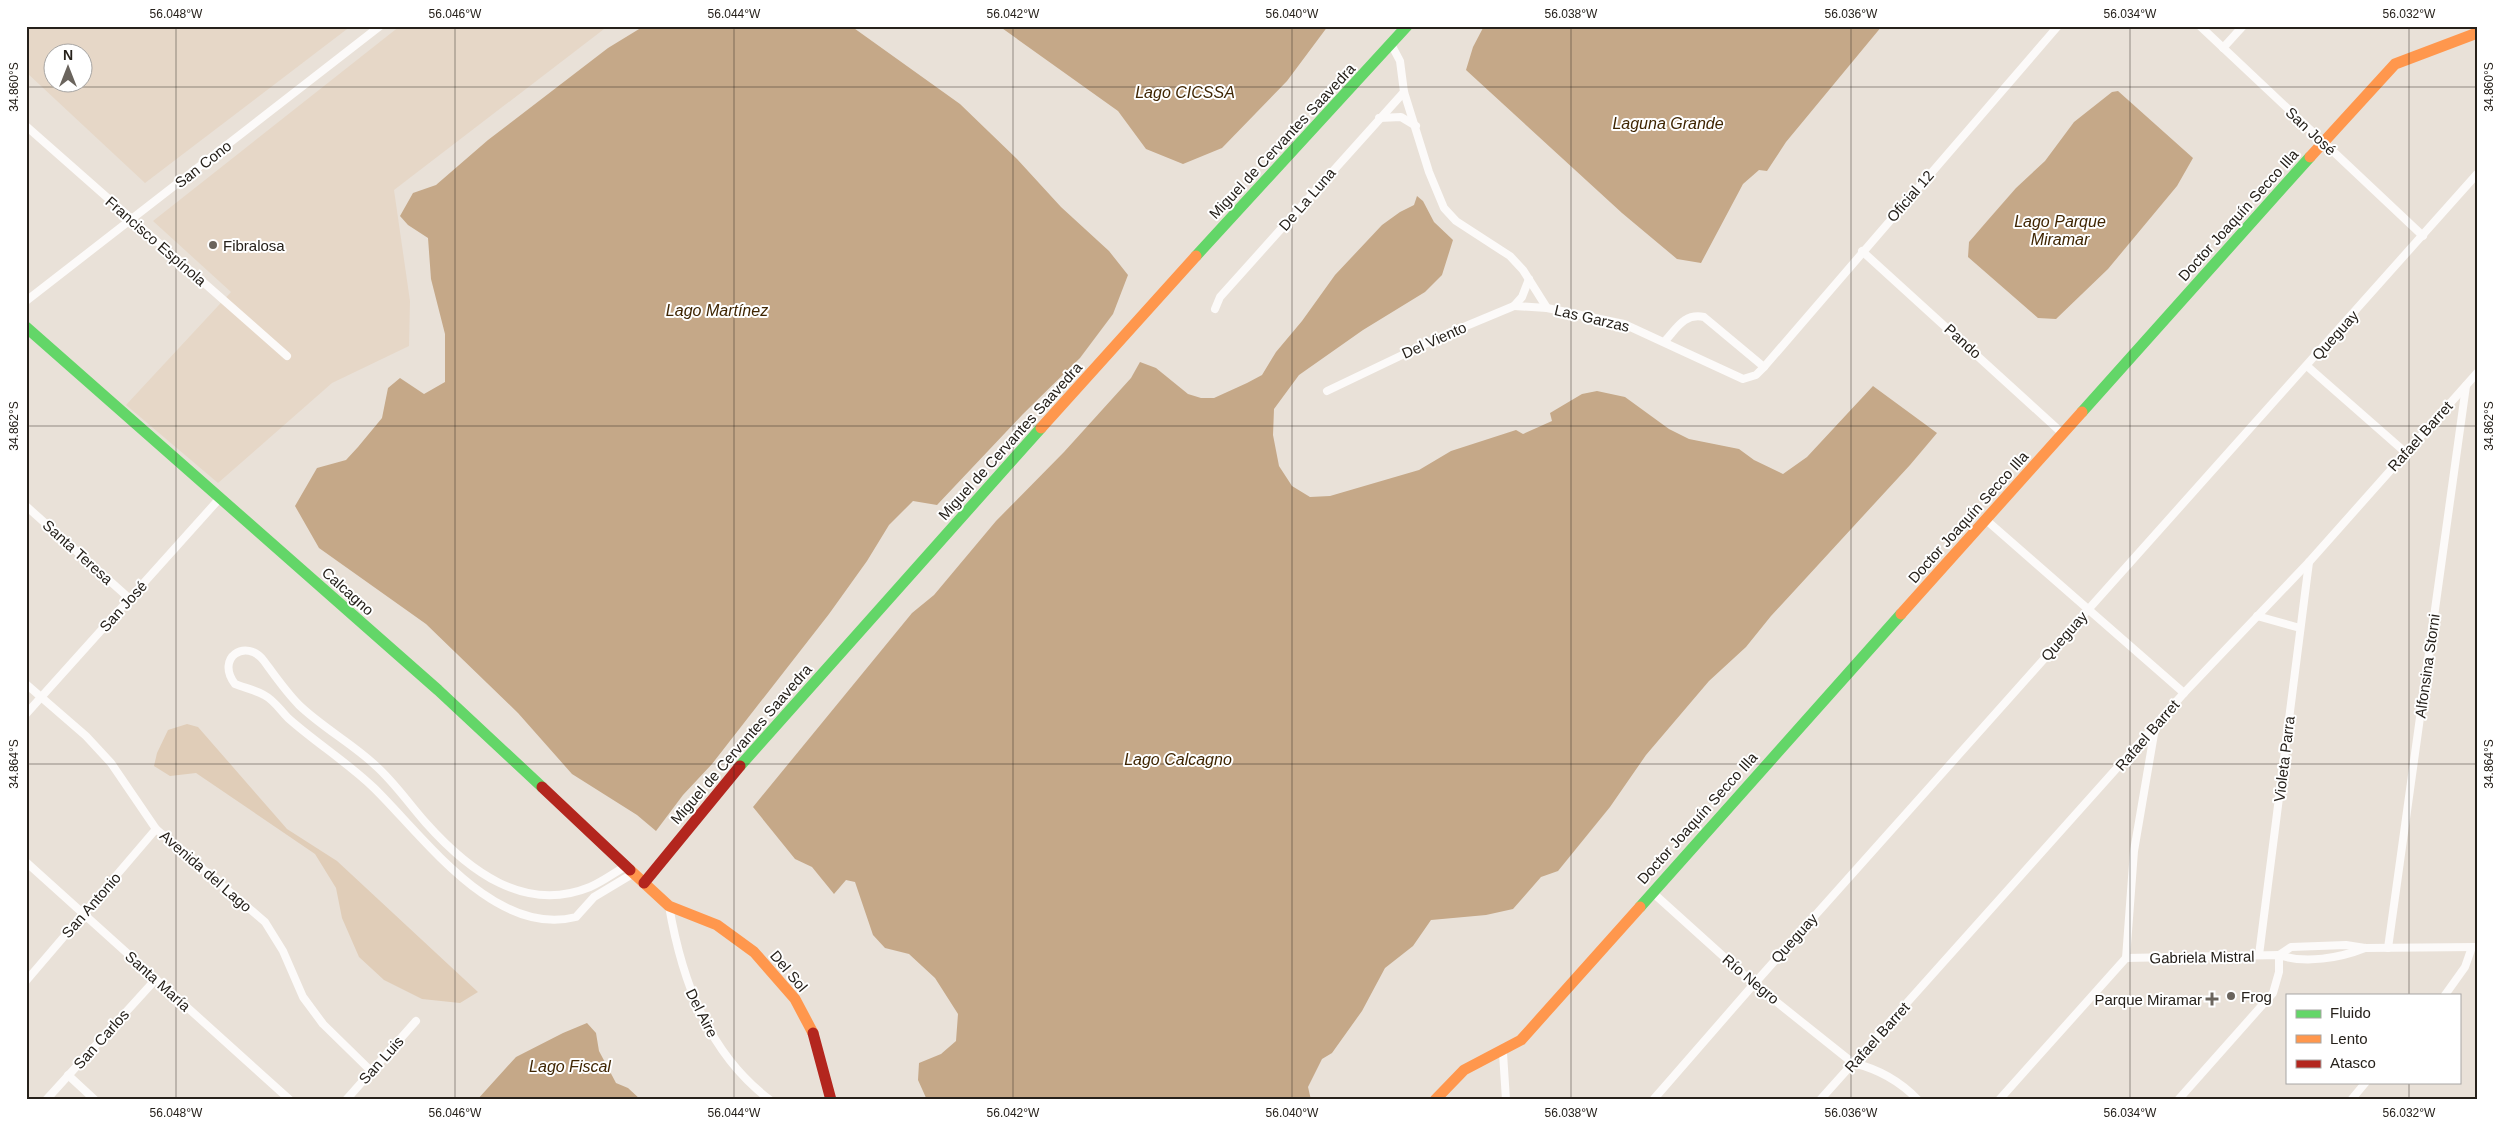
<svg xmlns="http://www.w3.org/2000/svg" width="2503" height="1126" font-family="Helvetica,sans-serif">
  <rect width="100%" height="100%" fill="#e9e1d8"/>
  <g fill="#e6d7c7" fill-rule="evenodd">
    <path d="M26 26H351L145 183 26 72ZM52 52H82V82H52Z"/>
    <path d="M400 26H608L394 190 410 301 409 346 332 383 218 483 126 405 231 292 153 221Z"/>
  </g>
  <path fill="#e0cdb8" d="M187 724 198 727 287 829 337 861 478 992 460 1003 422 999 384 980 359 957 342 918 336 888 315 854 196 773 170 776 154 766 157 753 168 730Z"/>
  <g fill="#c5a888">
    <path d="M644 26H851L960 104 1017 159 1061 207 1109 251 1128 275 1113 314 1080 358 1023 414 937 505 913 501 889 525 867 561 829 614 712 764 683 795 656 831 637 815 572 774 518 713 426 624 319 548 295 506 317 468 346 460 358 447 382 418 388 388 400 378 424 394 445 382V334L431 279 428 238 408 225 400 216 413 193 436 185 488 140 608 48Z"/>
    <path d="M999 26H1328L1287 81 1222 148 1183 164 1146 149 1118 111Z"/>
    <path d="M1484 26H1882L1786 142 1767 171 1759 170 1743 184 1701 263 1677 259 1622 213 1466 70 1473 47Z"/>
    <path d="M2118 91 2193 158 2177 186 2108 269 2056 319 2038 318 1968 257 1969 242 1988 220 2016 188 2045 161 2074 122 2112 92Z"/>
    <path d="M1417 196 1423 201 1434 222 1453 240 1442 275 1425 292 1363 330 1299 375 1274 409 1273 435 1279 466 1292 486 1310 497 1330 496 1419 470 1451 451 1516 430 1523 434 1552 421 1550 413 1582 394 1597 391 1625 397 1669 429 1689 439 1739 449 1754 460 1783 474 1807 457 1873 386 1937 433 1910 465 1771 616 1746 647 1709 681 1646 755 1610 807 1558 871 1541 877 1513 909 1486 915 1431 920 1413 946 1385 968 1362 1011 1332 1053 1322 1059 1308 1087 1311 1100H927L918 1080 919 1063 941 1054 956 1041 958 1014 935 978 909 954 885 948 873 935 855 882 846 880 834 894 812 867 795 859 753 807 912 613 934 595 996 521 1064 452 1131 378 1140 362 1156 368 1188 394 1201 398H1214L1247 383 1262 375 1276 352 1302 321 1335 275 1382 225 1400 212 1414 205Z"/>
    <path d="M587 1023 596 1033 599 1051 616 1083 628 1088 641 1100H477L516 1057 563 1033Z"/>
  </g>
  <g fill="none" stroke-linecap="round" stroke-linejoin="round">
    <g stroke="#fcfaf9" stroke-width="8">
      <path d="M2200 26 2423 236"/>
      <path d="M1391 44 1400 61 1404 92 1429 172 1444 208 1456 221 1510 256 1523 270 1547 308 1624 324 1743 379 1756 375 1764 367 2058 26"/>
      <path d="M2223 48 2243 26"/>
      <path d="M1379 118 1401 117 1416 126"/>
      <path d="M26 126 287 356"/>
      <path d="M1862 251 2062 433"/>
      <path d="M26 301 380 26"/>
      <path d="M1514 306 1547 308"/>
      <path d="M1215 309 1220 297 1404 92"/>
      <path d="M1665 341C1677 328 1684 313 1704 317L1764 367"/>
      <path d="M2307 366 2405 452"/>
      <path d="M1327 391 1442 336 1514 306 1522 297 1529 279"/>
      <path d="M26 506 130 599"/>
      <path d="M1985 519 2184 693"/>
      <path d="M2257 616 2300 628"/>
      <path d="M26 684 86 736 111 763 156 829 265 922 283 951 303 997 323 1024 370 1070"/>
      <path d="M26 714 220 498"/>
      <path d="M26 862 290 1100"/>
      <path d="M626 866C614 873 602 882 590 887 524 914 468 870 426 823 409 804 395 783 376 766 353 744 323 728 299 705 286 692 275 676 264 661 246 637 215 658 235 684 245 688 255 690 264 695 274 700 280 710 288 718 316 743 347 762 374 788 424 837 495 938 576 917L594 897 634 873"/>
      <path d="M1652 892 1754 984 1853 1063C1878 1069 1900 1081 1918 1100"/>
      <path d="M669 906C682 981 708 1053 770 1100"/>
      <path d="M2388 948 2466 386"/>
      <path d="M2259 955 2309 562"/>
      <path d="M2279 955 2291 947 2346 945 2365 948 2477 947"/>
      <path d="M2126 958 2279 955C2305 964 2340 958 2365 948"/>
      <path d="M26 981 156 829"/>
      <path d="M2445 995 2465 967 2472 947"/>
      <path d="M1503 1053 1506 1100"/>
      <path d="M68 1075 95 1100"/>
      <path d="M46 1100 156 979"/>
      <path d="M346 1100 416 1021"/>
      <path d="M1653 1100 1754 984 2477 174"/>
      <path d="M1820 1100 2184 693 2309 562 2477 373"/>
      <path d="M1999 1100 2126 958 2134 851 2155 728"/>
      <path d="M2178 1100 2273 993 2279 972V955"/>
      <path d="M2351 1100 2366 1082"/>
    </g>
    <g stroke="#63d668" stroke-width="11">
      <path d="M1196 256 1407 26"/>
      <path d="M26 327 438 690 542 787"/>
      <path d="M2082 412 2310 157"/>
      <path d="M740 766 1041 428"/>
      <path d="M1640 907 1901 614"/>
    </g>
    <g stroke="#ff974d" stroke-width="11">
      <path d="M2310 157 2395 64 2477 33"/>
      <path d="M1041 428 1196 256"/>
      <path d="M1901 614 2082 412"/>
      <path d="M630 870 669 906 717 925 754 952 795 999 813 1033"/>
      <path d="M1435 1100 1464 1070 1521 1040 1640 907"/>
    </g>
    <g stroke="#b3261e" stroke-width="11">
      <path d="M542 787 630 870"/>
      <path d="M644 883 740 766"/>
      <path d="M813 1033 831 1100"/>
    </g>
  </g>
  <path fill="none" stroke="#26211b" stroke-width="1" stroke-opacity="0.45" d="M176 26V1100M455 26V1100M734 26V1100M1013 26V1100M1292 26V1100M1571 26V1100M1851 26V1100M2130 26V1100M2409 26V995M26 87H2477M26 426H2477M26 764H2477M2409 1082V1100"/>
  <g fill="#6a645d" stroke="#fff" stroke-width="2">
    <circle cx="213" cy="245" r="5"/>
    <circle cx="2231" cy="996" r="5"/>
    <path d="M2209.5 991.5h5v5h5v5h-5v5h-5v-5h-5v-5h5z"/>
  </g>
  <g text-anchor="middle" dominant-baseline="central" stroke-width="4" stroke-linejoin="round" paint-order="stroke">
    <g font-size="15" fill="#26211b" stroke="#fff">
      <text transform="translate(2311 131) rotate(43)">San José</text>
      <text transform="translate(1282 141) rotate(-47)">Miguel de Cervantes Saavedra</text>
      <text transform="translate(203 164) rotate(-38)">San Cono</text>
      <text transform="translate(1910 196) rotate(-49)">Oficial 12</text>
      <text transform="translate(1307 199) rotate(-49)">De La Luna</text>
      <text transform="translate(2238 215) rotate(-48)">Doctor Joaquín Secco Illa</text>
      <text transform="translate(156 241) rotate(41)">Francisco Espínola</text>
      <text transform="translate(1592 318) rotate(13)">Las Garzas</text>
      <text transform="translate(2335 335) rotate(-48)">Queguay</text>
      <text transform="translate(1434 340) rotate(-24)">Del Viento</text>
      <text transform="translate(1963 341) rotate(42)">Pando</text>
      <text transform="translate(2420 436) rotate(-48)">Rafael Barret</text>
      <text transform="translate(1010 441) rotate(-48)">Miguel de Cervantes Saavedra</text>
      <text transform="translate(1968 517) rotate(-48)">Doctor Joaquín Secco Illa</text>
      <text transform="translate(78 552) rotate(42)">Santa Teresa</text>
      <text transform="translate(348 591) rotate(42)">Calcagno</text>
      <text transform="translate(123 606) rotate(-48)">San José</text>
      <text transform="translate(2064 636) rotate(-48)">Queguay</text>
      <text transform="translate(2427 666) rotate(-82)">Alfonsina Storni</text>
      <text transform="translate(2147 735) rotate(-49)">Rafael Barret</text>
      <text transform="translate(741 744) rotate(-49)">Miguel de Cervantes Saavedra</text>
      <text transform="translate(2284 759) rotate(-83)">Violeta Parra</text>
      <text transform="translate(1697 818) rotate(-48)">Doctor Joaquín Secco Illa</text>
      <text transform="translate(206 871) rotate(41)">Avenida del Lago</text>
      <text transform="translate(91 905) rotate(-49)">San Antonio</text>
      <text transform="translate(1794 938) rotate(-48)">Queguay</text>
      <text transform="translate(2202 957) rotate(-1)">Gabriela Mistral</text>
      <text transform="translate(789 971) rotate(50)">Del Sol</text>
      <text transform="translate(1751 979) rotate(40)">Río Negro</text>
      <text transform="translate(158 981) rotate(42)">Santa María</text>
      <text transform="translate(702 1013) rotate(63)">Del Aire</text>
      <text transform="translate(1877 1037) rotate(-48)">Rafael Barret</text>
      <text transform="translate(101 1039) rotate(-48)">San Carlos</text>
      <text transform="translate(381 1060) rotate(-48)">San Luis</text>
    </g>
    <g font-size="15" fill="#26211b" stroke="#fff" text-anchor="start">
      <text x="223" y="245">Fibralosa</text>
      <text x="2241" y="996">Frog</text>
      <text x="2202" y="999" text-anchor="end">Parque Miramar</text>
    </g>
    <g font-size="16" font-style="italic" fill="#3f2502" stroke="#fff">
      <text x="1185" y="92">Lago CICSSA</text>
      <text x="1668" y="123">Laguna Grande</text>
      <text x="2060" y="221">Lago Parque<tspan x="2060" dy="18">Miramar</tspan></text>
      <text x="717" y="310">Lago Martínez</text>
      <text x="1178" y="759">Lago Calcagno</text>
      <text x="570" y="1066">Lago Fiscal</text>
    </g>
  </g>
  <rect width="2503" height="1126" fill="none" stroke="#ffffff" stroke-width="55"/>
  <rect x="2286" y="994" width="175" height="90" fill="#ffffff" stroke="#a8a6a4"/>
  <rect x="2296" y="1010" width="25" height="8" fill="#63d668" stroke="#a8a6a4"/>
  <text x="2330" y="1018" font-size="15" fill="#26211b">Fluido</text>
  <rect x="2296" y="1035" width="25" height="8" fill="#ff974d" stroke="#a8a6a4"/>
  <text x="2330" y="1044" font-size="15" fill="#26211b">Lento</text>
  <rect x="2296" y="1060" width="25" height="8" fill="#b3261e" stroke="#a8a6a4"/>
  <text x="2330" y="1068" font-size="15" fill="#26211b">Atasco</text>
  <g transform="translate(68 68)"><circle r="24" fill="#ffffff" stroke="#a8a6a4"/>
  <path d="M0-4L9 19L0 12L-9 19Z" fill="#6a645d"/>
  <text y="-8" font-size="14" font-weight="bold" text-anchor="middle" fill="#26211b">N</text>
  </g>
  <rect x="28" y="28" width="2448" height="1070" fill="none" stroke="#26211b" stroke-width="2"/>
  <g font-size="12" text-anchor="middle" fill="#26211b">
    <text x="176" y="18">56.048°W</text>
    <text x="455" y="18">56.046°W</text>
    <text x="734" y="18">56.044°W</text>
    <text x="1013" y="18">56.042°W</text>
    <text x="1292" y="18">56.040°W</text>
    <text x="1571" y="18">56.038°W</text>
    <text x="1851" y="18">56.036°W</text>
    <text x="2130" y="18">56.034°W</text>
    <text x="2409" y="18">56.032°W</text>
    <text transform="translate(14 87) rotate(-90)" y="4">34.860°S</text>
    <text transform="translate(2489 87) rotate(-90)" y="4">34.860°S</text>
    <text transform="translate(14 426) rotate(-90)" y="4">34.862°S</text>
    <text transform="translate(2489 426) rotate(-90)" y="4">34.862°S</text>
    <text transform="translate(14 764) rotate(-90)" y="4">34.864°S</text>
    <text transform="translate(2489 764) rotate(-90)" y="4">34.864°S</text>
    <text x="176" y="1117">56.048°W</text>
    <text x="455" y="1117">56.046°W</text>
    <text x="734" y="1117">56.044°W</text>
    <text x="1013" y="1117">56.042°W</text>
    <text x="1292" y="1117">56.040°W</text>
    <text x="1571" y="1117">56.038°W</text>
    <text x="1851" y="1117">56.036°W</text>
    <text x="2130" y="1117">56.034°W</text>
    <text x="2409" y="1117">56.032°W</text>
  </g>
</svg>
